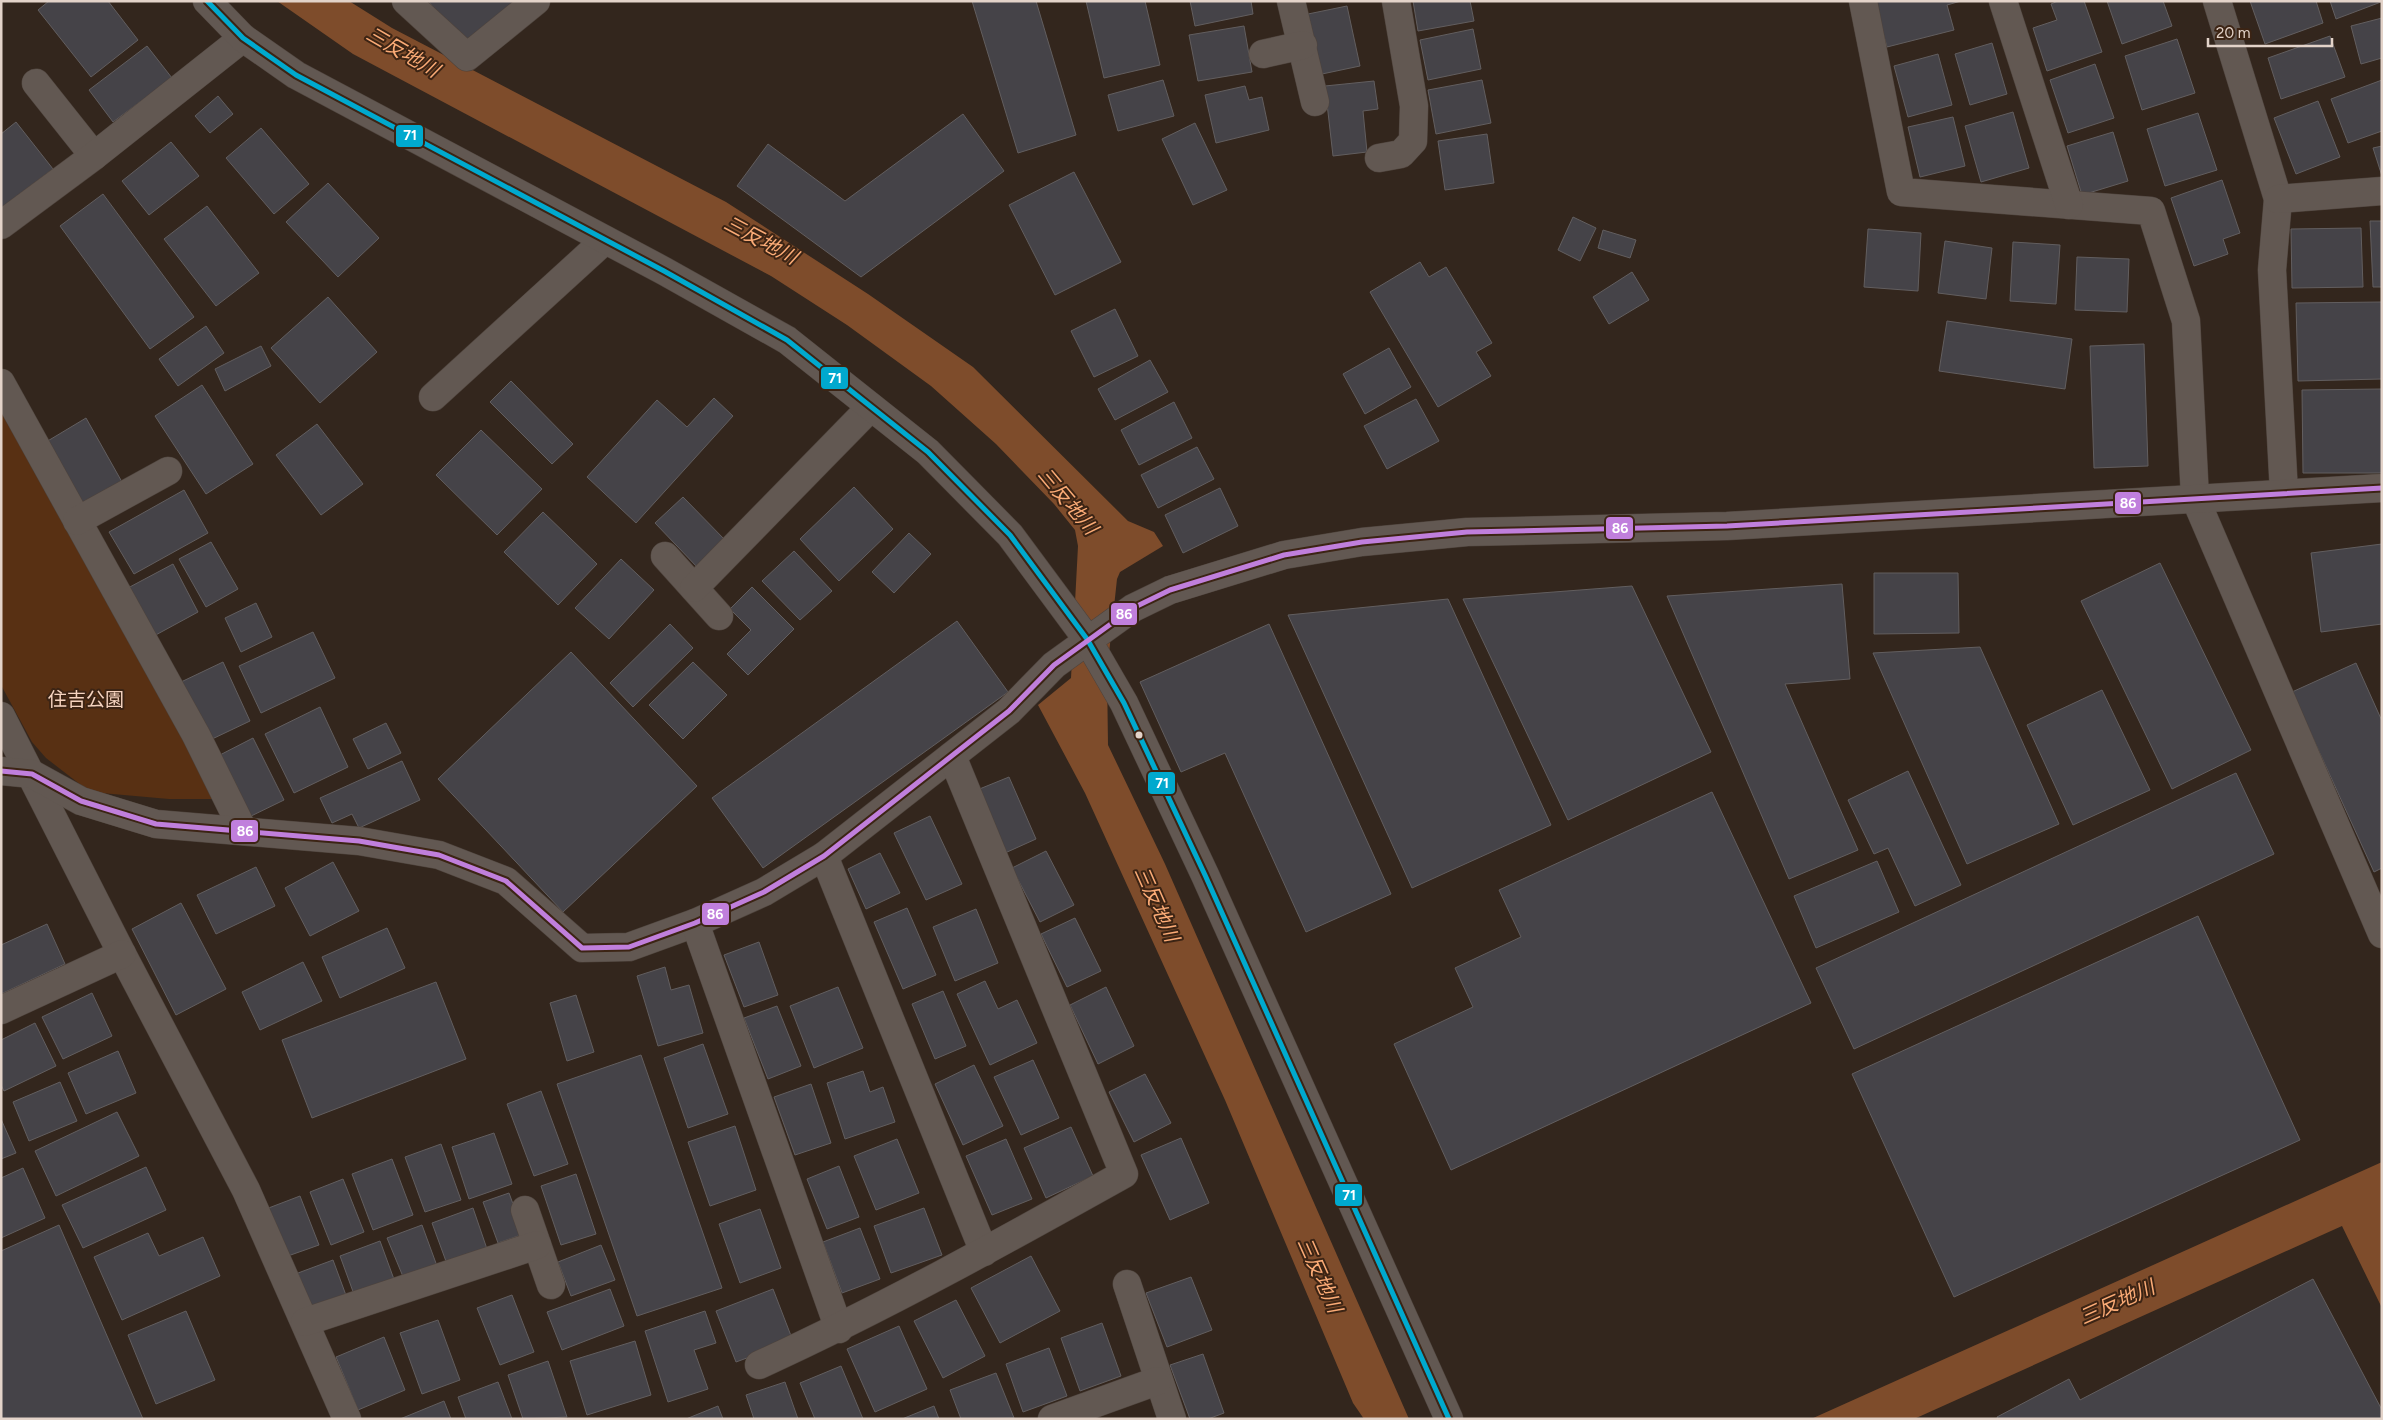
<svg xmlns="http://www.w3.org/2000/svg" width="2383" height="1420" font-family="Figtree,'Noto Sans JP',sans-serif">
  <rect width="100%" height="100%" fill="#33261d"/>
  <path fill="#583013" d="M1 408 219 799H169L90 792 46 758 32 742 1 685Z"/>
  <g fill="#7e4c2b">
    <path d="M277 1H349L392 28 726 202 868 294 973 367 1128 521 1154 532 1163 546 1120 572 1117 579 1107 672 1108 745 1165 864 1409 1419H1364L1353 1403 1225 1100 1085 793 1038 705 1071 678 1078 546 1075 530 1054 504 996 444 931 386 847 325 771 276 353 54Z"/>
    <path d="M2382 1162V1308L2342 1226 1914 1419H1811Z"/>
  </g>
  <g fill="#454348" stroke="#625e5f">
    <path d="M49 1H108L138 40 91 77 38 10Z"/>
    <path d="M428 1H517L465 45Z"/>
    <path d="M972 1H1036L1076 135 1018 153Z"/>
    <path d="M1086 1H1145L1160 65 1104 78Z"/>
    <path d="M1190 1H1251L1253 14 1195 26Z"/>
    <path d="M1413 1H1470L1474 21 1418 31Z"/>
    <path d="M1874 1H1961L1947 5 1954 30 1887 47Z"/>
    <path d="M2058 1H2084L2102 52 2047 71 2033 28 2057 20 2051 4Z"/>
    <path d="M2107 1H2163L2172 26 2122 44Z"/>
    <path d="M2250 1H2316L2323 23 2265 44Z"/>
    <path d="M2330 1H2381V2L2336 19Z"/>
    <path d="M1347 6 1360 66 1322 74 1308 14Z"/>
    <path d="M2382 18V58L2361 64 2351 26Z"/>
    <path d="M1244 26 1252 72 1198 81 1189 35Z"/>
    <path d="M1473 29 1481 69 1428 80 1420 40Z"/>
    <path d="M2330 36 2345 77 2281 99 2268 58Z"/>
    <path d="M2177 39 2195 93 2142 110 2125 56Z"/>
    <path d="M1992 43 2007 94 1970 105 1955 54Z"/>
    <path d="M147 46 172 78 113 122 89 90Z"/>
    <path d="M1938 54 1952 105 1908 117 1894 66Z"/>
    <path d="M2095 64 2114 118 2068 133 2050 80Z"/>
    <path d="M1163 80 1174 116 1118 131 1108 95Z"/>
    <path d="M1482 80 1491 123 1436 134 1428 90Z"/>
    <path d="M2382 80V131L2348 143 2331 99Z"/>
    <path d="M1374 81 1378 109 1363 111 1367 152 1333 156 1325 86Z"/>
    <path d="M1245 86 1249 100 1262 97 1269 130 1216 143 1205 95Z"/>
    <path d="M218 96 233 114 210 133 195 116Z"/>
    <path d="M2318 101 2340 157 2296 174 2274 118Z"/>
    <path d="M2013 112 2029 168 1981 182 1965 126Z"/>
    <path d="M2198 113 2217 170 2165 186 2147 129Z"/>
    <path d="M963 114 1004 171 861 277 737 186 768 144 845 201Z"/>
    <path d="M1953 117 1965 166 1920 177 1908 127Z"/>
    <path d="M16 122 53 169 1 208V134Z"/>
    <path d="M1195 123 1227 190 1193 205 1162 139Z"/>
    <path d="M261 128 309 184 274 214 226 158Z"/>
    <path d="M2113 132 2128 181 2082 195 2067 146Z"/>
    <path d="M1487 134 1494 183 1445 190 1438 141Z"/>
    <path d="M171 142 199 176 149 215 122 181Z"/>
    <path d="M2382 146V176L2373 148Z"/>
    <path d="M1074 172 1121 262 1055 295 1009 205Z"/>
    <path d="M2222 180 2240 233 2223 239 2228 254 2194 266 2171 198Z"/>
    <path d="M328 183 379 238 338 277 286 222Z"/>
    <path d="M103 194 194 317 150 349 60 226Z"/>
    <path d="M207 206 259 273 216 306 164 239Z"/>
    <path d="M1573 217 1596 228 1580 261 1558 250Z"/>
    <path d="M2370 221H2382V287H2373Z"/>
    <path d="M2361 228 2363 287 2292 288 2291 229Z"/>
    <path d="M1868 229 1921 233 1918 291 1864 287Z"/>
    <path d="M1603 230 1636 240 1630 258 1598 248Z"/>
    <path d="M1945 241 1992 248 1986 299 1938 293Z"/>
    <path d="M2013 242 2060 245 2056 304 2010 301Z"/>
    <path d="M2077 257 2129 259 2127 312 2075 310Z"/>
    <path d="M1420 262 1429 277 1446 267 1492 343 1476 352 1491 376 1438 407 1370 292Z"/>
    <path d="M1632 272 1649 300 1609 324 1593 297Z"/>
    <path d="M328 297 377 352 320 403 271 348Z"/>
    <path d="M2382 302V379L2298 381 2296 303Z"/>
    <path d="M1115 309 1138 356 1094 377 1071 331Z"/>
    <path d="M1947 321 2072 339 2065 389 1939 371Z"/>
    <path d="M206 326 224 353 178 386 159 359Z"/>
    <path d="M2144 344 2148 466 2094 468 2090 346Z"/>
    <path d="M261 346 271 366 225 391 215 369Z"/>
    <path d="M1389 348 1411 387 1365 414 1343 374Z"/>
    <path d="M1150 360 1168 392 1115 420 1098 389Z"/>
    <path d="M511 381 573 444 552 464 490 402Z"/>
    <path d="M202 385 253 464 206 494 155 416Z"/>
    <path d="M2382 389V473H2303L2302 390Z"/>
    <path d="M714 398 733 416 636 523 587 477 657 400 687 427Z"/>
    <path d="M1416 399 1439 441 1387 469 1364 426Z"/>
    <path d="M1174 402 1192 438 1139 465 1121 430Z"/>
    <path d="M86 418 122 482 82 505 46 442Z"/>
    <path d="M317 424 363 484 321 515 276 455Z"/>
    <path d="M481 430 542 489 497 535 436 475Z"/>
    <path d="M1197 447 1214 479 1158 508 1141 475Z"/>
    <path d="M854 487 893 529 839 581 800 539Z"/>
    <path d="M1220 488 1238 526 1183 553 1165 515Z"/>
    <path d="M184 490 208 533 134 574 109 532Z"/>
    <path d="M683 497 726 541 698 568 655 523Z"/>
    <path d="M543 512 597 564 558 605 504 552Z"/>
    <path d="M909 533 931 554 894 593 872 572Z"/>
    <path d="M211 542 238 589 206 607 179 559Z"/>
    <path d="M2382 544V624L2321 632 2311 553Z"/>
    <path d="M794 551 832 591 800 620 762 581Z"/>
    <path d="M621 559 654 590 609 639 575 608Z"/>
    <path d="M2160 563 2251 750 2172 789 2081 601Z"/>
    <path d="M173 564 198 612 152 637 126 589Z"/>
    <path d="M1874 573H1958L1959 633 1874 634Z"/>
    <path d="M1842 584 1850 679 1785 684 1858 850 1789 879 1667 596Z"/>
    <path d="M1632 586 1711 752 1568 820 1463 599Z"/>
    <path d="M752 587 794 629 748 675 727 654 751 630 730 609Z"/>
    <path d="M1448 599 1551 825 1412 888 1288 615Z"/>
    <path d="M256 603 272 637 241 652 225 618Z"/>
    <path d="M957 621 1008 692 763 868 712 798Z"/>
    <path d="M670 624 693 648 633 707 610 683Z"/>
    <path d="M1269 624 1391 894 1306 932 1225 753 1181 772 1140 682Z"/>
    <path d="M313 632 335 678 261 713 239 666Z"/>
    <path d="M1980 647 2059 824 1967 864 1873 653Z"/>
    <path d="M571 652 697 786 563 912 438 779Z"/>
    <path d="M223 662 250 721 210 740 181 682Z"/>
    <path d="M693 662 727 695 683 739 649 705Z"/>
    <path d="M2356 663 2382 721V868L2374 872 2292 692Z"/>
    <path d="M2102 690 2150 790 2073 825 2027 725Z"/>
    <path d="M320 707 348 767 294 793 265 734Z"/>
    <path d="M386 723 401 753 368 769 353 739Z"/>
    <path d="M253 738 284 800 247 818 216 757Z"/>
    <path d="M402 761 420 800 359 828 352 814 332 823 320 798Z"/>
    <path d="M1908 771 1961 885 1915 906 1888 848 1874 854 1848 800Z"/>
    <path d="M2236 773 2274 854 1854 1049 1816 968Z"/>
    <path d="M1009 777 1036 839 1005 853 977 790Z"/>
    <path d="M1712 792 1811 1003 1451 1170 1394 1044 1473 1007 1455 968 1521 937 1499 890Z"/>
    <path d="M930 816 962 884 926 900 894 833Z"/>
    <path d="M1046 851 1074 905 1040 922 1012 868Z"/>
    <path d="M880 853 900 893 866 909 848 869Z"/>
    <path d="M1877 861 1899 912 1816 948 1794 896Z"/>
    <path d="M333 862 359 911 310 936 285 888Z"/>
    <path d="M256 867 275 906 216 934 197 895Z"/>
    <path d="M181 903 226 989 176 1015 132 929Z"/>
    <path d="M907 908 936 975 903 989 874 922Z"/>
    <path d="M976 909 998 963 955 981 933 927Z"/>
    <path d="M2198 916 2300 1140 1954 1297 1852 1074Z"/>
    <path d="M1075 918 1101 971 1067 987 1041 934Z"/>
    <path d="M47 924 65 964 1 994V945Z"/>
    <path d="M387 928 405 968 340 998 322 957Z"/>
    <path d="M759 942 778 995 744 1007 724 955Z"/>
    <path d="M303 962 322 1001 260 1030 242 992Z"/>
    <path d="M665 967 671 990 689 985 703 1033 658 1046 637 976Z"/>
    <path d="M985 981 998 1009 1017 1000 1037 1043 990 1065 957 994Z"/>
    <path d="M436 982 466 1059 312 1118 282 1040Z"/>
    <path d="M838 987 863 1048 814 1068 790 1006Z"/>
    <path d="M1106 987 1134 1046 1098 1064 1070 1005Z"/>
    <path d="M943 991 966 1046 935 1059 912 1004Z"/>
    <path d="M92 993 112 1036 63 1059 42 1017Z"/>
    <path d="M576 995 594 1052 567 1061 550 1003Z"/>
    <path d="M777 1006 801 1066 768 1079 744 1018Z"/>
    <path d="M35 1023 56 1066 4 1091 1 1085V1040Z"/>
    <path d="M703 1044 728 1114 688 1128 664 1058Z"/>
    <path d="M118 1051 136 1093 86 1114 68 1073Z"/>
    <path d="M641 1055 722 1288 637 1316 557 1084Z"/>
    <path d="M1033 1060 1059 1118 1021 1135 994 1077Z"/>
    <path d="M974 1065 1003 1126 963 1145 935 1084Z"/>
    <path d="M863 1071 870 1092 883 1087 895 1122 845 1139 827 1083Z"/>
    <path d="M1145 1074 1171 1123 1134 1142 1109 1092Z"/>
    <path d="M60 1082 77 1121 29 1141 13 1102Z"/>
    <path d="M811 1084 831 1143 795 1155 774 1097Z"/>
    <path d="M541 1091 568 1164 534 1176 507 1104Z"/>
    <path d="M117 1112 139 1156 56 1196 35 1151Z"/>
    <path d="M1 1119 16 1153 1 1159Z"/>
    <path d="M735 1126 756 1190 710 1206 688 1142Z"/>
    <path d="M1071 1127 1093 1176 1046 1198 1024 1148Z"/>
    <path d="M494 1133 512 1184 469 1199 452 1147Z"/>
    <path d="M1181 1138 1209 1203 1170 1220 1141 1155Z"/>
    <path d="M897 1139 919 1193 876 1210 854 1156Z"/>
    <path d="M1006 1139 1032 1199 992 1215 966 1156Z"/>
    <path d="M441 1144 461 1200 425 1212 405 1157Z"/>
    <path d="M392 1159 413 1215 373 1230 352 1174Z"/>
    <path d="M839 1166 859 1217 827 1229 807 1179Z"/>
    <path d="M146 1167 166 1210 83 1248 62 1205Z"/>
    <path d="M23 1168 45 1218 1 1238V1178Z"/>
    <path d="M576 1174 596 1234 561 1245 541 1186Z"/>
    <path d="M343 1179 364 1232 331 1245 310 1192Z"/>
    <path d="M509 1193 524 1234 498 1243 483 1202Z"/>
    <path d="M300 1196 319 1245 285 1257 266 1209Z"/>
    <path d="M473 1208 487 1249 447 1264 432 1223Z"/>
    <path d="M924 1208 942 1255 891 1273 874 1226Z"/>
    <path d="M760 1209 781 1268 740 1283 719 1224Z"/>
    <path d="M59 1225 143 1419H1V1251Z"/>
    <path d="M422 1225 437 1266 404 1279 387 1238Z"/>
    <path d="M860 1228 880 1279 842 1293 823 1242Z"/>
    <path d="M148 1233 159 1256 203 1237 220 1276 122 1320 94 1257Z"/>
    <path d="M380 1241 395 1282 355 1297 340 1256Z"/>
    <path d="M601 1245 615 1280 571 1296 558 1262Z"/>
    <path d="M1031 1256 1060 1311 1000 1343 971 1288Z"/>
    <path d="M333 1260 347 1298 312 1311 298 1273Z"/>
    <path d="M1191 1277 1212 1330 1167 1347 1146 1293Z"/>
    <path d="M2313 1279 2382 1410V1419H1998L1997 1417 2069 1379 2080 1400Z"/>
    <path d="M610 1289 624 1326 562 1350 547 1312Z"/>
    <path d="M773 1289 793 1341 736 1362 716 1311Z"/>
    <path d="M512 1295 534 1352 500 1365 477 1308Z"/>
    <path d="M956 1300 985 1356 943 1378 914 1321Z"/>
    <path d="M186 1311 215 1380 156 1404 128 1335Z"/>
    <path d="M705 1311 716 1343 694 1350 708 1389 668 1402 645 1331Z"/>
    <path d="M438 1320 460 1380 422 1394 400 1333Z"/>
    <path d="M1102 1323 1121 1376 1080 1391 1061 1338Z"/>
    <path d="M899 1326 927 1389 875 1412 847 1349Z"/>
    <path d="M384 1337 405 1390 358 1410 336 1357Z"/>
    <path d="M635 1341 651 1395 587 1415 570 1361Z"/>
    <path d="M1049 1348 1067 1396 1023 1412 1006 1364Z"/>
    <path d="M1203 1354 1224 1413 1208 1419H1190L1170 1365Z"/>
    <path d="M548 1361 567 1417 523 1419 508 1375Z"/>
    <path d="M841 1366 863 1419H815L800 1383Z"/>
    <path d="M996 1373 1014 1418 961 1419 950 1390Z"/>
    <path d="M498 1382 512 1419H466L458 1397Z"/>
    <path d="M785 1382 798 1419H754L746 1395Z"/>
    <path d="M444 1401 451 1419H400Z"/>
    <path d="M718 1406 723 1419H686Z"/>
    <path d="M934 1406 939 1419H902Z"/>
  </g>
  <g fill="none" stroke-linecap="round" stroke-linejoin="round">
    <defs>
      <g id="minor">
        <path d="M406 1 467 57 536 1"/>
        <path d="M1291 1 1315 102"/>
        <path d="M1863 1 1901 192 2151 211 2186 321 2195 498 2382 934"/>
        <path d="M2003 1 2069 205"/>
        <path d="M2217 1 2278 199 2272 270 2284 493"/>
        <path d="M1263 54 1303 45"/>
        <path d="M36 83 94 156"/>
        <path d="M1379 158 1401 154 1413 141 1414 106 1396 1"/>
        <path d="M2278 199 2382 191"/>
        <path d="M1 225 94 156 243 38"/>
        <path d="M1 383 196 735 243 830"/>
        <path d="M433 397 605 240"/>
        <path d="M77 521 168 471"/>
        <path d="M665 556 719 616"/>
        <path d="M694 588 871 407"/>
        <path d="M1 716 122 954 246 1190 347 1419"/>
        <path d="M1 771 32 774 81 801 156 824 359 841 439 855 506 881 582 948 629 947 695 923 764 892 824 856 1009 711 1054 665 1133 608 1170 590 1284 555 1362 542 1467 532 1727 526 2382 488"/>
        <path d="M824 856 984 1252"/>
        <path d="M695 923 839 1329"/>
        <path d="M1 1010 122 954"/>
        <path d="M525 1210 551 1285"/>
        <path d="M1127 1284 1172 1419"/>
        <path d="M305 1322 537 1245"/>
        <path d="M759 1365C884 1308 1004 1241 1124 1174L952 756"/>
        <path d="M1052 1419 1157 1381"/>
      </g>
      <path id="tertiary" d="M207 1 243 38 296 75 664 271 787 340 928 452 1010 535 1087 639 1124 703 1205 875 1449 1419"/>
    </defs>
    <use href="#minor" stroke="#4e433c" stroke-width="29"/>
    <use href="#tertiary" stroke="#4e433c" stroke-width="29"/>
    <use href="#minor" stroke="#625852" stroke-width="28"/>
    <use href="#tertiary" stroke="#625852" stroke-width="28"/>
    <defs>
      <path id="bus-1" d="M207 1 243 38 296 75 664 271 787 340 928 452 1010 535 1087 639 1124 703 1205 875 1449 1419"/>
      <path id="bus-2" d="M1 771 32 774 81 801 156 824 359 841 439 855 506 881 582 948 629 947 695 923 764 892 824 856 1009 711 1054 665 1133 608 1170 590 1284 555 1362 542 1467 532 1727 526 2382 488"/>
    </defs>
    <use href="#bus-1" stroke="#3c2414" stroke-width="9"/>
    <use href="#bus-2" stroke="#3c2414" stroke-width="9"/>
    <use href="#bus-1" stroke="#00a9ce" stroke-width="5"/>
    <use href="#bus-2" stroke="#c07fdc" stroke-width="5"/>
  </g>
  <circle fill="#e3d3c9" stroke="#3c2414" stroke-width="2" cx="1139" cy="735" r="4.5"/>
  <g text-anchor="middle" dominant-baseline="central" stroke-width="4" stroke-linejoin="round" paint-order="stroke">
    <g font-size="19" fill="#f5d3bf" stroke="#3c2414">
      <text x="86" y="699">住吉公園</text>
    </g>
    <g font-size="20" font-style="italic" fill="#fbab76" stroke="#3c2414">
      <text transform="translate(403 52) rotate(30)">三反地川</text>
      <text transform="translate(761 240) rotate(28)">三反地川</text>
      <text transform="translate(1068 501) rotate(50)">三反地川</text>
      <text transform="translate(1157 904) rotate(66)">三反地川</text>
      <text transform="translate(1320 1275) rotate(66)">三反地川</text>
      <text transform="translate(2117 1302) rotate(-24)">三反地川</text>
    </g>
  </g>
  <g stroke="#3c2414" stroke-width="2">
    <rect x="395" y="124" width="29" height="24" rx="5" fill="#00a9ce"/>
    <rect x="820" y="366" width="29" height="24" rx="5" fill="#00a9ce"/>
    <rect x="2114" y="491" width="28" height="24" rx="5" fill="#c07fdc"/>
    <rect x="1605" y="516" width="29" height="24" rx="5" fill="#c07fdc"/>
    <rect x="1110" y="602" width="28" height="24" rx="5" fill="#c07fdc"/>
    <rect x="1147" y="771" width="29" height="24" rx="5" fill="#00a9ce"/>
    <rect x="230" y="819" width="29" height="24" rx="5" fill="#c07fdc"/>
    <rect x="701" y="902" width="29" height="24" rx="5" fill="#c07fdc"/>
    <rect x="1334" y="1183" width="29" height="24" rx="5" fill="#00a9ce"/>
  </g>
  <g font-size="14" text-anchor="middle" font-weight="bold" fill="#fff">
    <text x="410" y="140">71</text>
    <text x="835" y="383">71</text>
    <text x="2128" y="508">86</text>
    <text x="1620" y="533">86</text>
    <text x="1124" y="619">86</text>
    <text x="1162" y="788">71</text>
    <text x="245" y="836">86</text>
    <text x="715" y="919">86</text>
    <text x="1349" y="1200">71</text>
  </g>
  <rect width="2383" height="1420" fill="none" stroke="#e3d3c9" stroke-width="5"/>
  <path d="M2208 38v8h124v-8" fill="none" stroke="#e3d3c9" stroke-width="2.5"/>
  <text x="2216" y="38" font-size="15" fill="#e3d3c9" stroke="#3c2414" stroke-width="4" paint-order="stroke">20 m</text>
</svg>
